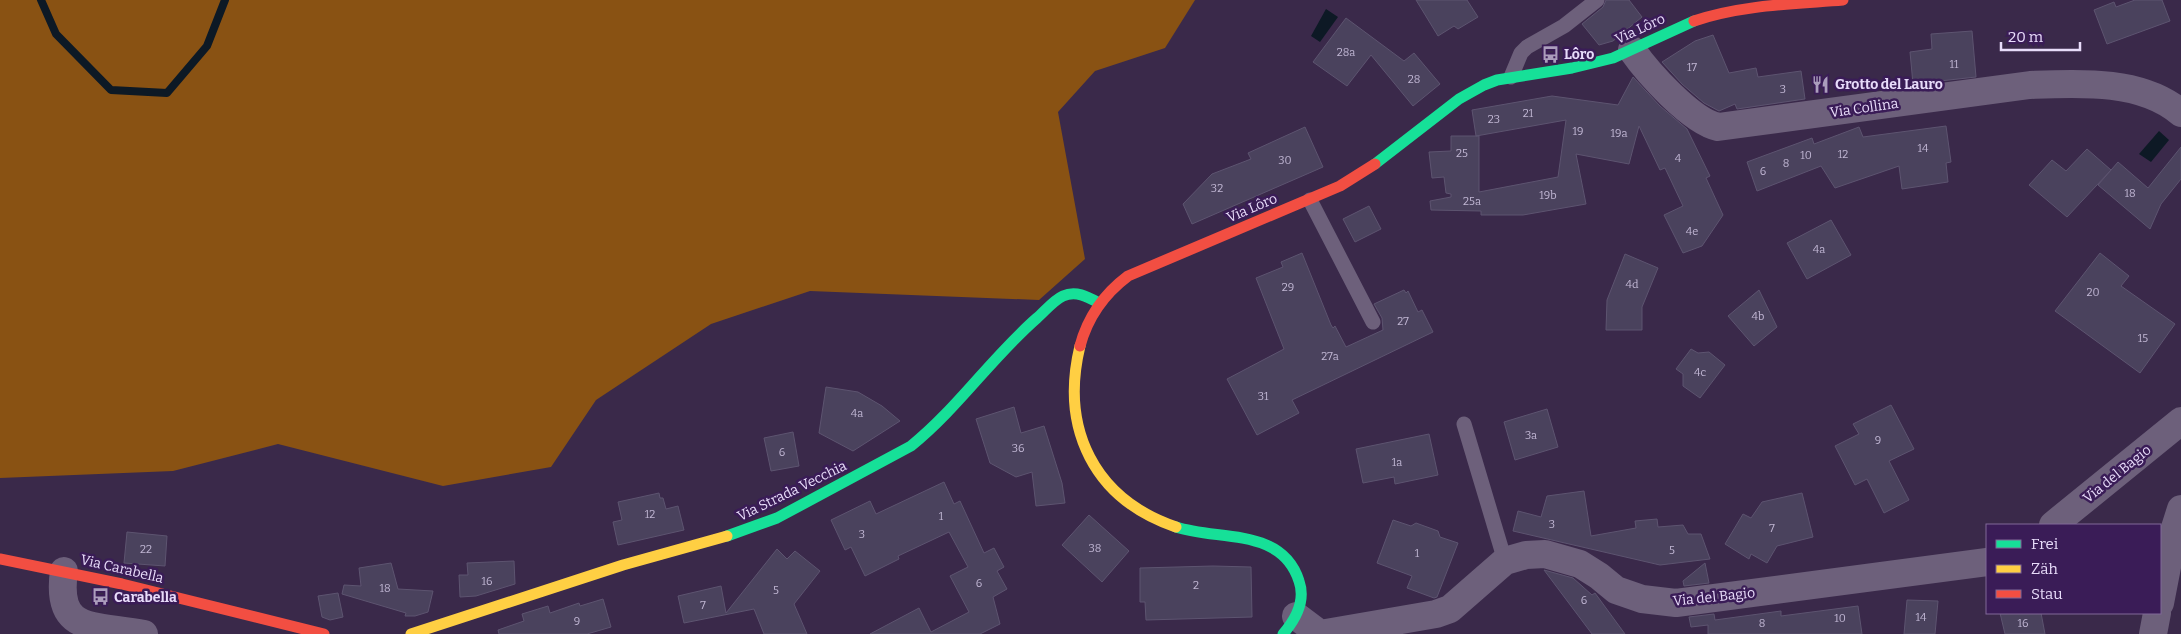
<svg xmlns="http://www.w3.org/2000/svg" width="2181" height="634" font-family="Bitter,serif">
  <rect width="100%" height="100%" fill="#3a294a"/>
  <path fill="#895213" d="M0 0H1195L1165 48 1095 71 1058 112 1085 259 1039 300 810 291 711 324 596 400 551 467 443 486 278 444 173 471 0 478Z"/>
  <g fill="#0d1925">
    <path d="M1326 9 1338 17 1320 42 1311 36Z"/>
    <path d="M2159 131 2169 140 2151 162 2139 154Z"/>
  </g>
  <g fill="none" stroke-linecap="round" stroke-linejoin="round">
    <path stroke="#0d1925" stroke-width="8" d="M41 0 56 34 111 90 167 93 207 46 225 0"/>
  </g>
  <g fill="#4a425d" stroke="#5d5470">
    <path d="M1416 0H1467L1478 17 1458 29 1454 26 1438 36Z"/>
    <path d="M1606 0H1629L1642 17 1613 41 1599 45 1582 24 1603 7Z"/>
    <path d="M2135 0H2162L2170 21 2107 44 2094 10 2114 2 2116 7Z"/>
    <path d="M1346 18 1404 61 1414 53 1440 84 1413 106 1371 55 1347 86 1313 62Z"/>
    <path d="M1972 31 1976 77 1913 84 1910 52 1932 49 1931 34Z"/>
    <path d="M1713 35 1729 73 1756 68 1758 77 1801 71 1805 99 1737 109 1735 104 1719 111 1704 103 1682 84 1662 62 1695 41Z"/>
    <path d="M1633 77 1660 106 1687 129 1710 176 1706 178 1723 215 1702 246 1683 253 1664 215 1683 206 1665 168 1660 170 1639 126 1629 164 1576 154 1586 204 1523 215H1481V211L1431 210 1430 201 1451 197V194L1446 193 1444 177 1432 178 1429 152 1451 151V136H1479V192L1558 177 1566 120 1476 136 1472 110 1552 96 1618 105Z"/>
    <path d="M1946 126 1951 162 1946 163 1948 182 1902 189 1899 166 1835 188 1821 166 1757 191 1747 162 1812 138 1814 144 1859 127 1863 137Z"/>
    <path d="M1305 127 1323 167 1192 224 1183 204 1212 174 1251 159 1248 153Z"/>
    <path d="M2181 147V179L2161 204 2150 229 2098 185 2118 162 2148 188Z"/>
    <path d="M2087 149 2111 170 2067 217 2029 185 2052 160 2066 171Z"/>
    <path d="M1369 206 1381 229 1355 242 1343 219Z"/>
    <path d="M1831 220 1851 255 1807 279 1787 243Z"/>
    <path d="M1302 253 1331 325 1333 328 1335 326 1346 347 1383 330 1382 318 1374 304 1404 290 1406 293 1408 291 1418 312 1422 310 1433 332 1292 400 1299 413 1257 435 1227 379 1284 349 1256 278 1283 267 1281 262Z"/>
    <path d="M2100 253 2129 276 2121 286 2175 324 2140 373 2055 311Z"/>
    <path d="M1625 254 1658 268 1642 307V330H1606L1607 300Z"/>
    <path d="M1759 290 1777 327 1754 346 1728 316Z"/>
    <path d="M1691 349 1698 353 1709 352 1725 365 1700 398 1683 386V374L1676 369Z"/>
    <path d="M826 387 858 392 882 406 900 421 853 451 819 433Z"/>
    <path d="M1891 405 1914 449 1889 461 1909 500 1884 513 1867 479 1855 485 1835 446 1859 434 1853 424Z"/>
    <path d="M1014 407 1021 433 1044 426 1062 483 1065 503 1036 506 1032 472 1016 477 990 463 976 419Z"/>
    <path d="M1547 409 1558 447 1515 460 1504 422Z"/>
    <path d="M793 432 799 466 771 471 764 438Z"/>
    <path d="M1429 434 1438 475 1395 484 1394 477 1363 483 1356 449Z"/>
    <path d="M944 482 954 504 960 501 984 553 994 548 1004 567 997 571 1007 589 993 597 1000 624 980 634H870L919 608 931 632 969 612 950 576 968 567 949 532 898 556 899 559 865 576 851 547 845 550 831 520 870 501 876 514Z"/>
    <path d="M1584 491 1591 536 1636 528 1635 521 1657 519 1658 527 1683 525 1688 534H1701L1710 559 1660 565 1513 531 1518 511 1541 517 1547 496Z"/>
    <path d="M659 493 660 498H663L666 509 678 506 684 530 618 545 613 522 622 520 618 502Z"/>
    <path d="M1802 493 1813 537 1777 546 1767 563 1751 554 1749 559 1725 544 1743 514 1751 518 1762 502Z"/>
    <path d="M1089 515 1129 551 1102 582 1062 545Z"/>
    <path d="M1393 520 1411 526 1416 523 1438 531 1440 537 1458 543 1437 597 1434 598 1407 588 1412 576 1377 563Z"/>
    <path d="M127 532 167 536 165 566 124 563Z"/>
    <path d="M777 549 787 559 795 551 820 571 794 604 807 634H764L754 609 684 623 678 596 721 586 726 613Z"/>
    <path d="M514 561 515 584 476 596 460 597 459 575H468L467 563Z"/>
    <path d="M391 563 398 589 433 591 428 612 415 616H405L406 613 342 594 344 585 361 586 359 568Z"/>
    <path d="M1705 563 1709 583 1684 586 1683 581Z"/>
    <path d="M1213 566 1251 567 1252 617 1146 620 1145 602H1140V568Z"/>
    <path d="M1544 570 1573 578 1592 595 1595 593 1625 634H1592Z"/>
    <path d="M338 593 343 617 330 620 322 617 318 596Z"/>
    <path d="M603 599 611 627 587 634H499L498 630 524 621 522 614 548 606 550 613 579 603 580 606Z"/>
    <path d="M1907 600 1938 601 1935 634H1904Z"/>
    <path d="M1858 606 1862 634H1708V625L1691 627 1689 617 1714 614 1715 620 1781 611V616Z"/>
    <path d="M2000 613H2041L2045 634H2005Z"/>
  </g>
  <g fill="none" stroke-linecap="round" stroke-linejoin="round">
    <g stroke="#6d607b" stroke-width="15">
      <path d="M1511 77 1521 53 1527 47 1564 26 1597 0"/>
      <path d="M1310 200 1373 322"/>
      <path d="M1464 424 1505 561"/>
    </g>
    <g stroke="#6d607b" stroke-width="28">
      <path d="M1632 50C1648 73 1691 121 1718 127L2030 85C2078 83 2142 79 2181 113"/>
      <path d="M2053 525 2181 421"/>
      <path d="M64 571C55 634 93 624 144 634"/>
      <path d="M2160 603 2174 531 2181 509"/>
      <path d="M1296 616 1320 634 1436 614 1450 609 1505 561 1526 555 1545 554 1580 564 1599 576 1616 590 1642 599 1676 603 1987 562"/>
      <path d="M2153 634 2157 613"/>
    </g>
    <g stroke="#16e098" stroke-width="11">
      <path d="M1375 164 1459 99 1484 85 1497 80 1572 68 1613 58 1694 21"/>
      <path d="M1176 527C1218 541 1282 527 1299 581 1306 601 1296 619 1283 634"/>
      <path d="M727 536 777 518 911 446C958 408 992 357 1037 318 1045 311 1054 300 1063 296 1076 290 1088 297 1099 303"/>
    </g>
    <g stroke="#ffcf43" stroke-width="11">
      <path d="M1080 346C1060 429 1094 499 1176 527"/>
      <path d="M411 634 623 565 727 536"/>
    </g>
    <g stroke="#f24e42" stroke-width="11">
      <path d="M1694 21C1741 5 1794 4 1843 0"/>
      <path d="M1080 346C1088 316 1104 294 1128 276L1340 186 1375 164"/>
      <path d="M0 559 122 584 324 634"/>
    </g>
  </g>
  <defs>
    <symbol id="bus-bare" viewBox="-9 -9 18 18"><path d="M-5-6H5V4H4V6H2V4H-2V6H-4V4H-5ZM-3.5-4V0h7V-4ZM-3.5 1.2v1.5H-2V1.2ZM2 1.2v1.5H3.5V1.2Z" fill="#ab9dbc" stroke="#3a1c57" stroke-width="2.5" paint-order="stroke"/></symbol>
    <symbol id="restaurant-bare" viewBox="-9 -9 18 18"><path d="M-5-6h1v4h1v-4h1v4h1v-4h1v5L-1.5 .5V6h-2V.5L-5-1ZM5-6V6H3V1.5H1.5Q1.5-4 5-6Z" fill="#ab9dbc" stroke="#3a1c57" stroke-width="2.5" paint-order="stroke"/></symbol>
  </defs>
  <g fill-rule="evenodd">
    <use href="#bus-bare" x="1538" y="42" width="25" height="25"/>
    <use href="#restaurant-bare" x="1808" y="72" width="25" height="25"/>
    <use href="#bus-bare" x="88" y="584" width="25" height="25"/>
  </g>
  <g text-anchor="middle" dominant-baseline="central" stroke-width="5" stroke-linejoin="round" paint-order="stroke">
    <g font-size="11" fill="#c0b6d3">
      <text x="1346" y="52">28a</text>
      <text x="1954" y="64">11</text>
      <text x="1692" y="67">17</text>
      <text x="1414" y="79">28</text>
      <text x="1783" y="89">3</text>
      <text x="1528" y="113">21</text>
      <text x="1494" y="119">23</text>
      <text x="1578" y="131">19</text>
      <text x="1619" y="133">19a</text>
      <text x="1923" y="148">14</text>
      <text x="1462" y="153">25</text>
      <text x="1843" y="154">12</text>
      <text x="1806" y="155">10</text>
      <text x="1678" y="158">4</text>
      <text x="1285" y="160">30</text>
      <text x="1786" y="163">8</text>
      <text x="1763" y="171">6</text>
      <text x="1217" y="188">32</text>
      <text x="2130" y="193">18</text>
      <text x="1548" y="195">19b</text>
      <text x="1472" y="201">25a</text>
      <text x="1692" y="231">4e</text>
      <text x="1819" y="249">4a</text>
      <text x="1632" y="284">4d</text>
      <text x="1288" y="287">29</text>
      <text x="2093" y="292">20</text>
      <text x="1758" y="316">4b</text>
      <text x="1403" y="321">27</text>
      <text x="2143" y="338">15</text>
      <text x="1330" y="356">27a</text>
      <text x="1700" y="372">4c</text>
      <text x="1263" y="396">31</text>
      <text x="857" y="413">4a</text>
      <text x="1531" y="435">3a</text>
      <text x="1878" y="440">9</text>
      <text x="1018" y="448">36</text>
      <text x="782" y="452">6</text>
      <text x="1397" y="462">1a</text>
      <text x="650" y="514">12</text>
      <text x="941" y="516">1</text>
      <text x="1552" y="524">3</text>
      <text x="1772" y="528">7</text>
      <text x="862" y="534">3</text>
      <text x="1095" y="548">38</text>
      <text x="146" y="549">22</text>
      <text x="1672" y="550">5</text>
      <text x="1417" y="553">1</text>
      <text x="487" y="581">16</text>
      <text x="979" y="583">6</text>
      <text x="1196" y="585">2</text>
      <text x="385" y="588">18</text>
      <text x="776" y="590">5</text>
      <text x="1584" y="600">6</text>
      <text x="703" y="605">7</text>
      <text x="1921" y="617">14</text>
      <text x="1840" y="618">10</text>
      <text x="577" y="621">9</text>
      <text x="1762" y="623">8</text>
      <text x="2023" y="623">16</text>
    </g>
    <g font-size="14" fill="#e8dcfa" stroke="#3a1c57">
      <text transform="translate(1640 29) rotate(-25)">Via Lôro</text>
      <text transform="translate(1864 108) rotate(-8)">Via Collina</text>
      <text transform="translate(1252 208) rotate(-23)">Via Lôro</text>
      <text transform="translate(2117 474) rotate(-39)">Via del Bagio</text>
      <text transform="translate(792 491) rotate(-26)">Via Strada Vecchia</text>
      <text transform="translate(122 569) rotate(13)">Via Carabella</text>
      <text transform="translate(1714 597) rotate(-6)">Via del Bagio</text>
    </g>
    <g font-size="14" font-weight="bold" fill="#e8dcfa" stroke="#3a1c57" text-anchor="start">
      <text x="1564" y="54">Lôro</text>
      <text x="1835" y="84">Grotto del Lauro</text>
      <text x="114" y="597">Carabella</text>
    </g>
  </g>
  <rect x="1986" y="524" width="175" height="90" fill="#3a1c57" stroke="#806998"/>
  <rect x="1996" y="540" width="25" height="8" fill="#16e098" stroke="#806998"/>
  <text x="2031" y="549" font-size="15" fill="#e8dcfa">Frei</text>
  <rect x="1996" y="565" width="25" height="8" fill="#ffcf43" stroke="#806998"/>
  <text x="2031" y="574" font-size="15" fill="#e8dcfa">Zäh</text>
  <rect x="1996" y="590" width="25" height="8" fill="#f24e42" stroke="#806998"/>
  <text x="2031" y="599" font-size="15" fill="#e8dcfa">Stau</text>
  <path d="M2001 42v8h79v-8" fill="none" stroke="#e8dcfa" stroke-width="2.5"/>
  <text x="2008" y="42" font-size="15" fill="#e8dcfa" stroke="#3a1c57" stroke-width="4" paint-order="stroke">20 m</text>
</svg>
